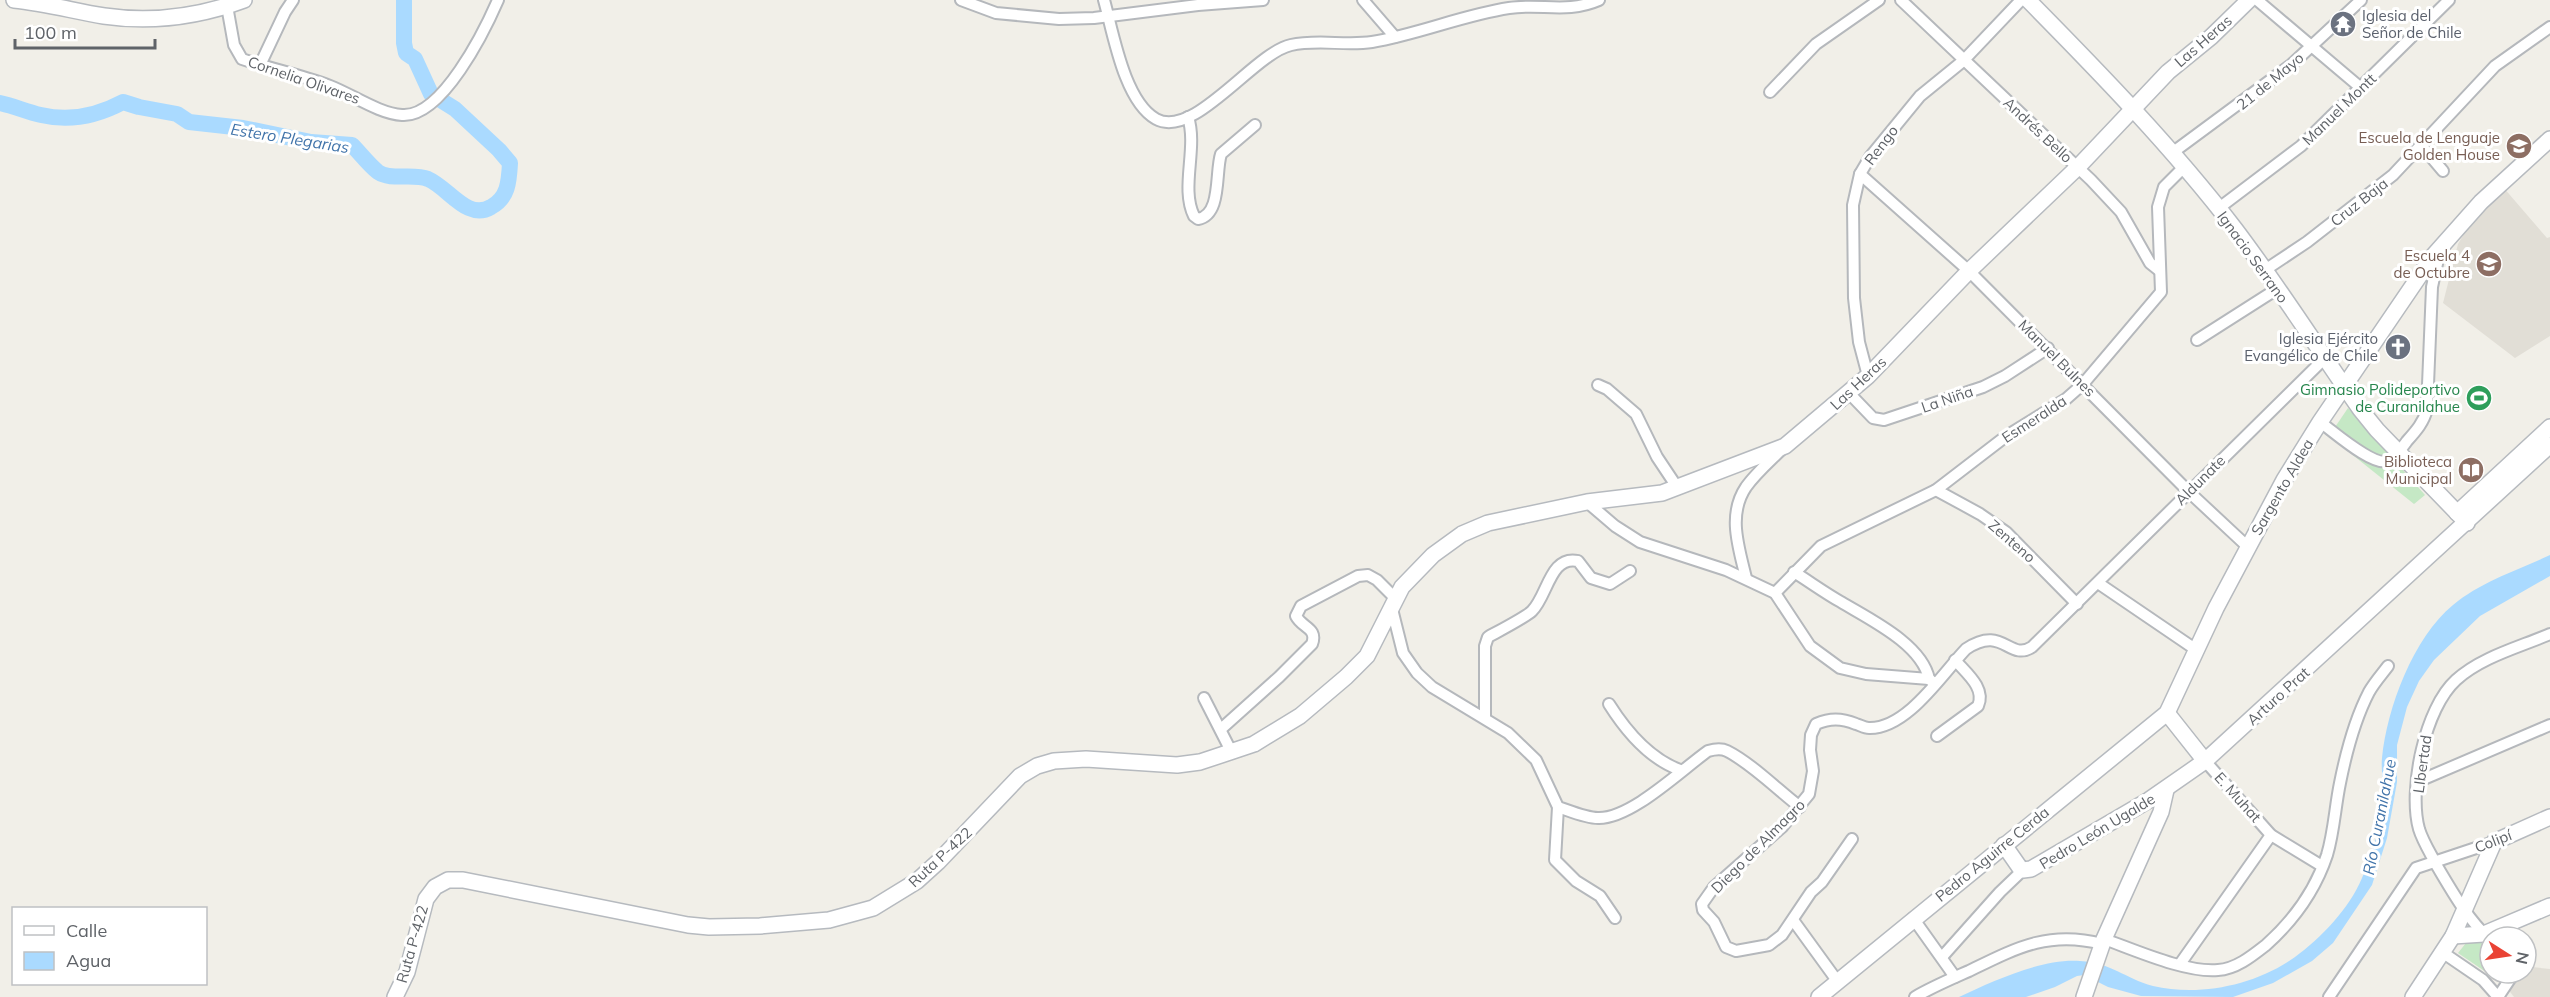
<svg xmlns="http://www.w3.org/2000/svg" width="2550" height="997" font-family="Mulish,sans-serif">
  <rect width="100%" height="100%" fill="#f1efe8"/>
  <g fill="#e1ded6">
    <path d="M2503 187 2547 238 2550 237V336L2515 358 2443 303 2458 244 2474 217Z"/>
    <path d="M2532 967 2550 969V997H2514L2507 988Z"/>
  </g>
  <g fill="#c5e8c5">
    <path d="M2348 408 2425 495 2414 504 2329 436Z"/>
    <path d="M2470 938 2476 939 2490 949V973H2505L2499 981 2458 953Z"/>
  </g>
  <path fill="#aadaff" d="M2550 555V576L2480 616 2434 660 2419 681 2407 707 2397 745V782L2387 838 2372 885 2333 943 2312 961 2273 983 2233 997 2141 996 2108 987 2084 975 2077 976 2055 987 2026 997H1959C1993 981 2043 958 2080 961 2112 963 2124 978 2153 986 2200 997 2256 985 2295 957 2321 938 2349 909 2362 878 2373 853 2383 818 2383 790 2383 780 2381 769 2382 758 2387 708 2413 638 2453 605 2480 582 2518 570 2550 555Z"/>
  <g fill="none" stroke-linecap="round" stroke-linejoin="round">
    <path stroke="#aadaff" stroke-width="16" d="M0 103C14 106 27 112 41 115 71 122 97 116 123 102L139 107 177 114 189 122 243 128 311 142 352 145C360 153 369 165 378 172 391 181 413 173 428 179 449 188 467 221 491 207 508 198 509 182 510 163L499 150 455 109 431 94 415 59 406 53 404 43V0"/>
    <defs>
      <g id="street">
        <path d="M961 0 996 13 1059 19 1094 18 1198 5 1263 0"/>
        <path d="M1104 0C1113 32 1124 101 1156 119 1194 140 1254 53 1291 45 1317 39 1346 46 1372 42 1419 34 1463 15 1509 8 1541 3 1567 14 1599 0"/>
        <path d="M1363 0 1395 37"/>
        <path d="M1901 0 2091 180 2121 212 2150 263 2160 271"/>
        <path d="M2257 0 2361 88"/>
        <path d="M227 6 234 45 242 59C271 69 301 75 330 86 351 94 380 114 402 115 442 118 485 30 498 0"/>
        <path d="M260 65 285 12 293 0"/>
        <path d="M1770 92 1816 44 1879 0"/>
        <path d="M1188 117C1198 148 1180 188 1194 216L1198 219C1222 215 1215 172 1221 154L1255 125"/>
        <path d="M2421 145 2443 171"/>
        <path d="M2172 153 2291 65 2361 0"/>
        <path d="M1860 174 1969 271 2188 491 2248 547"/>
        <path d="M2219 208 2301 146 2449 0"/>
        <path d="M2265 270 2307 242 2393 175 2495 66 2550 27"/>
        <path d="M2197 340 2277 289"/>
        <path d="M1868 376 1859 342 1854 298 1853 205 1860 174 1870 157 1920 96 1963 61 2021 0"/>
        <path d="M1598 385 1607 389 1636 414 1657 457 1677 487"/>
        <path d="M1848 392 1873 418 1884 420 1983 387 2005 376 2048 348"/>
        <path d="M2320 422C2333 431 2373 467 2388 461 2396 457 2402 448 2407 441 2416 431 2424 422 2427 409L2432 287 2440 250"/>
        <path d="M1936 490 1980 514 2006 532 2077 604"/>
        <path d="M1587 502 1615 526 1640 542 1726 570 1775 593 1810 646 1840 668 1866 674 1929 679 1934 683"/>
        <path d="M1794 572C1810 582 1825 593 1841 602 1869 619 1922 644 1929 679"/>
        <path d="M1746 578C1739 548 1727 515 1746 487 1756 473 1770 461 1782 449"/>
        <path d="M2098 583 2195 649"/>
        <path d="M1775 593 1821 546 1936 490 2005 437 2066 399 2083 384 2161 292 2158 207 2164 187 2184 167"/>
        <path d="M1391 605 1403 653 1417 673 1432 687 1508 733 1536 760 1558 807C1570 811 1586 818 1598 818 1631 819 1681 770 1708 751 1715 749 1721 748 1727 751 1751 763 1779 791 1800 807"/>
        <path d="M1204 698 1232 753"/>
        <path d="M1609 704C1626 731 1650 759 1680 770"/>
        <path d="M1485 718V646L1488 637C1497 632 1526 617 1532 611 1548 595 1550 555 1578 561L1591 578 1610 584 1630 571"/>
        <path d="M1221 729 1279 677 1312 644C1318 628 1302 628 1296 616L1301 606 1358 576 1368 575 1377 580 1395 598"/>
        <path d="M1937 736 1978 706C1986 688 1966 673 1955 660"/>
        <path d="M2205 761 2271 835 2322 866"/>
        <path d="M2419 781 2550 725"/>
        <path d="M1558 807 1555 860 1576 881 1600 896 1615 918"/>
        <path d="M1852 839 1822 882 1811 892 1782 935 1769 945 1736 951 1726 947 1714 922 1703 910 1702 904 1714 887 1782 827 1809 794 1813 771 1810 750 1811 735 1816 724C1830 718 1841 718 1856 724 1860 725 1864 728 1869 728 1907 729 1942 674 1966 649 2003 624 2009 662 2032 647L2325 358"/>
        <path d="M1913 918 1955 977"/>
        <path d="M1793 920 1838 982"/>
        <path d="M2104 939C2135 950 2186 973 2218 970 2236 969 2252 956 2266 945 2294 920 2315 891 2327 855 2334 832 2335 807 2340 783 2346 753 2355 719 2369 692 2374 683 2382 674 2388 666"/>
        <path d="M2490 940C2467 918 2453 893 2437 866 2431 854 2423 842 2419 829 2408 789 2425 708 2456 680 2481 657 2520 647 2550 634"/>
        <path d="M2442 952 2483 980 2498 997"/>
        <path d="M1942 957 2000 892 2023 870"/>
        <path d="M2180 964 2271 835"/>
        <path d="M1915 997C1932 987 1951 979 1969 971 2016 948 2049 930 2102 944"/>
        <path d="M2329 997 2416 868 2494 842"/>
        <path d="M2498 997 2514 973"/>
      </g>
      <g id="secondary">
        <path d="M14 0C44 3 74 11 104 16 152 23 198 17 244 0"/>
        <path d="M2028 0C2100 73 2172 147 2235 229 2279 287 2318 349 2360 409L2377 430 2467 523"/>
        <path d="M2457 513 2550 427"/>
        <path d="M2167 713 2205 761"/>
        <path d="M2004 845 2020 868 2023 870 2031 869 2149 800 2205 761 2550 445"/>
        <path d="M2453 936 2484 934 2550 906"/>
        <path d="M395 997 407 972 426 899 435 887 448 880H463L688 925 709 927 760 926 829 920 873 908 917 881 938 862 1020 776 1037 766 1054 761 1086 759 1177 765 1200 762 1254 744 1300 716 1346 677 1367 656 1402 587 1433 555 1462 534 1488 523 1587 502 1662 493 1785 446 1868 376 1969 271 2078 167 2168 72 2211 37 2249 0"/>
        <path d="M1819 997 2167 713 2216 608 2284 480 2320 422 2433 256 2481 202 2550 139"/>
        <path d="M2084 997 2104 939 2161 812 2166 790"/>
        <path d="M2413 997 2453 936 2494 842 2550 817"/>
      </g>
    </defs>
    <use href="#street" stroke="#b5b8bc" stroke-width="14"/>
    <use href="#secondary" stroke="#b6babf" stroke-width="18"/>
    <use href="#street" stroke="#fff" stroke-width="10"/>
    <use href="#secondary" stroke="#fff" stroke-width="15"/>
  </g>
  <defs>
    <symbol id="temple-disc" viewBox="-11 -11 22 22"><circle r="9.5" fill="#6b7280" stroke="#fff"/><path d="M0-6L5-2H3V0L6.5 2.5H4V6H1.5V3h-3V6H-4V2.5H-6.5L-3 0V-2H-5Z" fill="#fff"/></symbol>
    <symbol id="school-disc" viewBox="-11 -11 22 22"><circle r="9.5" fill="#8d6e63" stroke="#fff"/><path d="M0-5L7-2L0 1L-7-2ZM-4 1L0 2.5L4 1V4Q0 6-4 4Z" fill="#fff"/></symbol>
    <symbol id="church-disc" viewBox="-11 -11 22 22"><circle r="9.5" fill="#6b7280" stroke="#fff"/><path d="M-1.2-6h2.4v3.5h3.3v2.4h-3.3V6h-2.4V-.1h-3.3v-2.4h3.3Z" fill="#fff"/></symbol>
    <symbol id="stadium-disc" viewBox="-11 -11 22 22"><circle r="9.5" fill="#2e9e5b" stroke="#fff"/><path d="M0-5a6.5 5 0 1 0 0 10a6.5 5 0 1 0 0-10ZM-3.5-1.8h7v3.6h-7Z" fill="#fff"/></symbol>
    <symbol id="library-disc" viewBox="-11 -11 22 22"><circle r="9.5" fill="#8d6e63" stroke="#fff"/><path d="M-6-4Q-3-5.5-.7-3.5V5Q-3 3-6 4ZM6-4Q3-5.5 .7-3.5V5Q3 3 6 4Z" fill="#fff"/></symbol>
  </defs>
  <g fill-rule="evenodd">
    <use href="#temple-disc" x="2328" y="9" width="30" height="30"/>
    <use href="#school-disc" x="2504" y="131" width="30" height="30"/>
    <use href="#school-disc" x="2474" y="249" width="30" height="30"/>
    <use href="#church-disc" x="2383" y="332" width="30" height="30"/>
    <use href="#stadium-disc" x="2464" y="383" width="30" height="30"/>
    <use href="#library-disc" x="2456" y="455" width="30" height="30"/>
  </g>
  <g text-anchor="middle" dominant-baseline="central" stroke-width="6" stroke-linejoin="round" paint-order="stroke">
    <g font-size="15" fill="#5b616d" stroke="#fff" text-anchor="start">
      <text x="2362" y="15">Iglesia del<tspan x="2362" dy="17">Señor de Chile</tspan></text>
      <text x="2378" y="338" text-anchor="end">Iglesia Ejército<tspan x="2378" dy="17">Evangélico de Chile</tspan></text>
    </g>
    <g font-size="15" fill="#5f6368" stroke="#fff">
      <text transform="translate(2203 41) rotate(-41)">Las Heras</text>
      <text transform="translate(304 80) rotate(19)">Cornelia Olivares</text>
      <text transform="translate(2270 81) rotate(-39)">21 de Mayo</text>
      <text transform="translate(2339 109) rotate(-44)">Manuel Montt</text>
      <text transform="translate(2038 130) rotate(43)">Andrés Bello</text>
      <text transform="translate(1881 145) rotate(-53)">Rengo</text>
      <text transform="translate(2359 202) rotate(-38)">Cruz Baja</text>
      <text transform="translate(2253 257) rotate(54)">Ignacio Serrano</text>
      <text transform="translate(2057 358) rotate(45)">Manuel Bulnes</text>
      <text transform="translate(1858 383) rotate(-43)">Las Heras</text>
      <text transform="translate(1947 399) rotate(-19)">La Niña</text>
      <text transform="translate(2034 419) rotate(-33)">Esmeralda</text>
      <text transform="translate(2200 480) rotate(-45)">Aldunate</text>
      <text transform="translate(2282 487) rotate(-60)">Sargento Aldea</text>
      <text transform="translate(2012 541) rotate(41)">Zenteno</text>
      <text transform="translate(2278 696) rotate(-42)">Arturo Prat</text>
      <text transform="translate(2422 764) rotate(-82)">LIbertad</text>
      <text transform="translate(2238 797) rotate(48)">E. Muhat</text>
      <text transform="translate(2097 831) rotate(-31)">Pedro León Ugalde</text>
      <text transform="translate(2493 841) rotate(-21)">Colipí</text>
      <text transform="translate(1758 846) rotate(-45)">Diego de Almagro</text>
      <text transform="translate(1992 854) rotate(-39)">Pedro Aguirre Cerda</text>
      <text transform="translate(940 857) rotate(-43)">Ruta P-422</text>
      <text transform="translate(412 944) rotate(-74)">Ruta P-422</text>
    </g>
    <g font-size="15" fill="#785e54" stroke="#fff" text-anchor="end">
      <text x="2500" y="137">Escuela de Lenguaje<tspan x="2500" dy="17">Golden House</tspan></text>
      <text x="2470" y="255">Escuela 4<tspan x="2470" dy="17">de Octubre</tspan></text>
      <text x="2452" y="461">Biblioteca<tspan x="2452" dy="17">Municipal</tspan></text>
    </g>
    <g font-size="15" fill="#27864d" stroke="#fff" text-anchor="end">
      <text x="2460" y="389">Gimnasio Polideportivo<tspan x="2460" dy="17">de Curanilahue</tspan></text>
    </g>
    <g font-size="16" font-style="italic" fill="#4174aa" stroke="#fff">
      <text transform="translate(290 138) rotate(9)">Estero Plegarias</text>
      <text transform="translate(2379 817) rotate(-79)">Río Curanilahue</text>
    </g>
  </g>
  <rect x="12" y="907" width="195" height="78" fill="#ffffff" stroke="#bfc1c3" stroke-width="1.5"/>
  <rect x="24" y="926" width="30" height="9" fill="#ffffff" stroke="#bfc1c3" stroke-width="1.5"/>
  <text x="66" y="937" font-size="18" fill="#5f6368">Calle</text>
  <rect x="24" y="952" width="30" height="18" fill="#aadaff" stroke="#bfc1c3" stroke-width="1.5"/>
  <text x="66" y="967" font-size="18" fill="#5f6368">Agua</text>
  <g transform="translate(2508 955) rotate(102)"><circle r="28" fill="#ffffff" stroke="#bfc1c3" stroke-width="1.5"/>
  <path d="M0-4.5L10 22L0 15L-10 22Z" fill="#ea4335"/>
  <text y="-9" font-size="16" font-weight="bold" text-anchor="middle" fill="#5f6368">N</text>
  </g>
  <path d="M15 39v9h140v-9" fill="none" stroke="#5f6368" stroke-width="3"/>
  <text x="24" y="39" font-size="18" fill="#5f6368" stroke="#ffffff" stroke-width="4.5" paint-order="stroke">100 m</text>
</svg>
